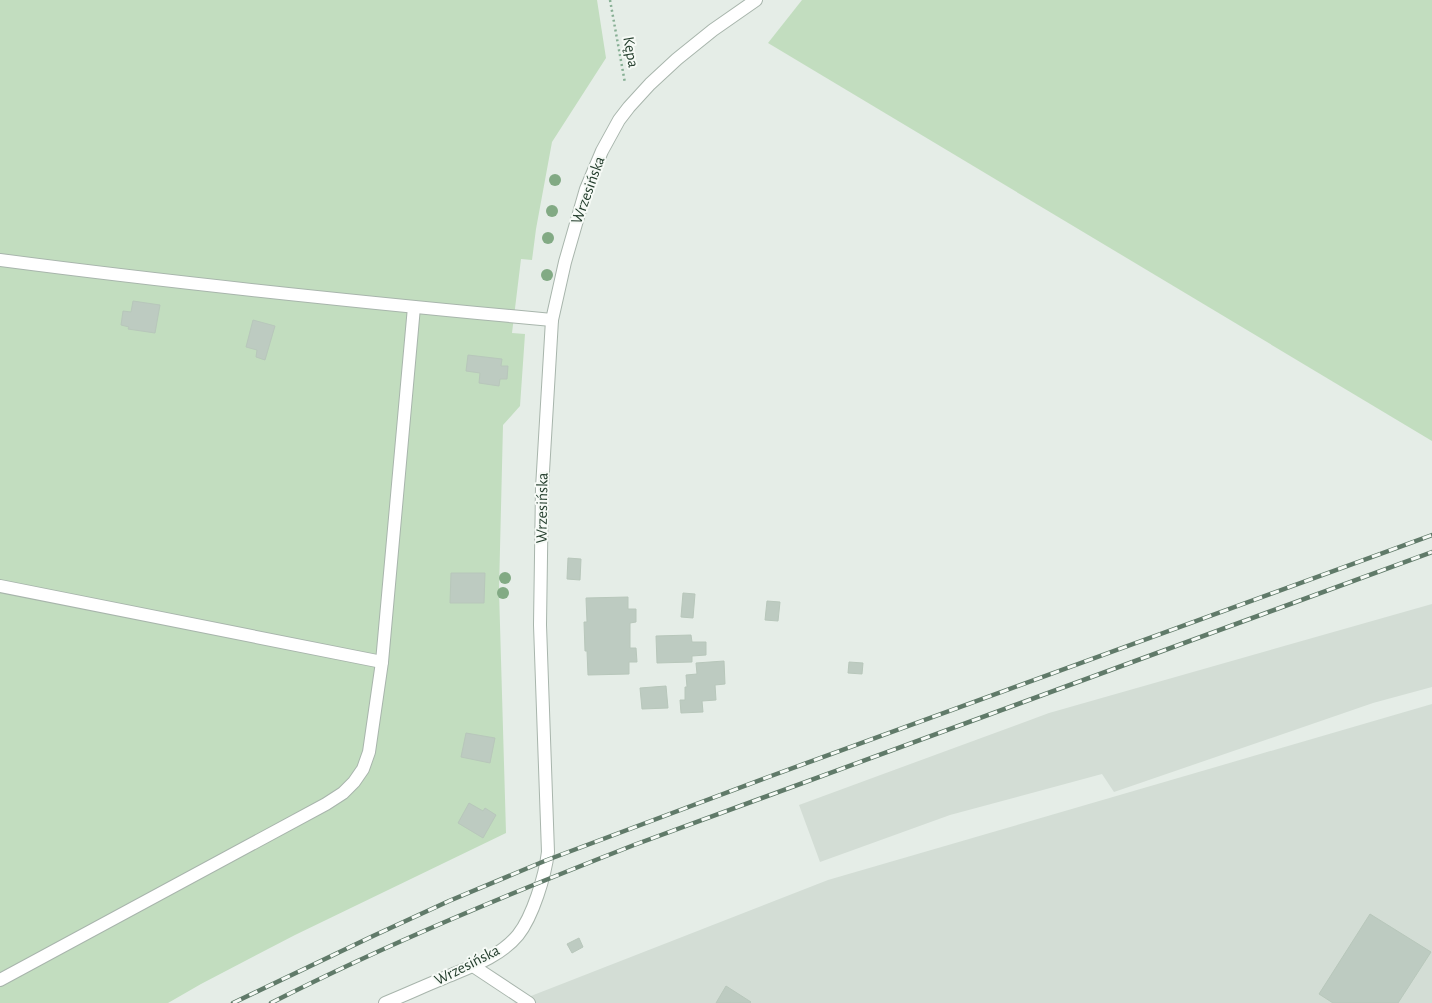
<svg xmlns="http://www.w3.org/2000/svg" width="1432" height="1003" font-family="'Alegreya Sans',sans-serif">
  <rect width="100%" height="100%" fill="#e5ede7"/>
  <g fill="#d3ddd5">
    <path d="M1432 604V687L1373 703 1114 792 1102 774 950 815 820 862 799 805 1049 713Z"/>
    <path d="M1432 704V1003H513L828 880Z"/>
  </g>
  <g fill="#c2ddbf">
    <path d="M0 0H597L606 58 552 142 536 229 532 260 521 259 512 333 525 334 520 406 503 425 499 590 506 833 295 935 201 984 168 1003H0Z"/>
    <path d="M802 0H1432V441L768 43Z"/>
  </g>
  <g fill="#bdcbc1" stroke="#b8c7bb">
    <path d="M133 301 160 305 155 333 128 329 129 327 121 325 123 311 131 312Z"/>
    <path d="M253 320 275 326 265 360 256 357 257 350 246 347Z"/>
    <path d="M468 355 502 359 501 366H508L507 379H500L499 386 479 383 480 373 466 371Z"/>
    <path d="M568 558 581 559 580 580 567 579Z"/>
    <path d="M451 573H485L484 603H450Z"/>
    <path d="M683 593 695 594 693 618 681 617Z"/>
    <path d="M628 597V609H636V622L630 623V648H636L637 662H629V674L588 675 587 651H585L584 622H587L586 598Z"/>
    <path d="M767 601 780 602 778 621 765 620Z"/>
    <path d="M691 635 692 642H706V655L692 656V662L657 663 656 636Z"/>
    <path d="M724 661 725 684 715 685 716 700 702 701 703 712 681 713 680 700H685V687H687L686 675 697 674 696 663Z"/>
    <path d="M849 662 863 663 862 674 848 673Z"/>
    <path d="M666 686 668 708 642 709 640 688Z"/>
    <path d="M466 733 495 738 490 763 461 757Z"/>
    <path d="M469 803 483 811 485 808 496 815 483 838 458 823Z"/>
    <path d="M1370 914 1431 952 1398 1003H1333L1319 994Z"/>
    <path d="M579 938 583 947 572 953 567 944Z"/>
    <path d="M726 986 751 1002 750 1003H716Z"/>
  </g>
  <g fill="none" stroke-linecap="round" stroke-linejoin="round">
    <defs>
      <g id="minor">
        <path d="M0 260C183 284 368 303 552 320"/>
        <path d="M0 586 382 662"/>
        <path d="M473 966 529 1003"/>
        <path d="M0 980 326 804 343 793 354 782 363 769 369 752 382 662 414 307"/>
        <path d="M385 1003C405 995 424 986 444 978 470 967 500 957 518 935 533 916 545 876 548 852L540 625 542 488 552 320 565 262 586 189 602 151 619 120 629 107 650 84 677 59 713 30 756 0"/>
      </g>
    </defs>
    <use href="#minor" stroke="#a8b5ac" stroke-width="14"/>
    <path stroke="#87af94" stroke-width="2.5" stroke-dasharray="2 3" stroke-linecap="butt" d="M610 0 625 83"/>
    <use href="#minor" stroke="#fff" stroke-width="12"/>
    <defs>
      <g id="rail">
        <path d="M233 1003 373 936 449 901 547 860 771 776 1432 535"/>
        <path d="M271 1003C389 943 511 893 634 845L1432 552"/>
      </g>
    </defs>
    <use href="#rail" stroke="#607a69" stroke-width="4.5"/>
    <use href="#rail" stroke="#f6faf6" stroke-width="3" stroke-dasharray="9" stroke-linecap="butt"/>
  </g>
  <g fill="#82aa84">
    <circle cx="555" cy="180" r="6"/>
    <circle cx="552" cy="211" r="6"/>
    <circle cx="548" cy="238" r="6"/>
    <circle cx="547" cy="275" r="6"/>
    <circle cx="505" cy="578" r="6"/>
    <circle cx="503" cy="593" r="6"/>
  </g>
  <g text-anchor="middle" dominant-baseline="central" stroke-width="4" stroke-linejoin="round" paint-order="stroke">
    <g font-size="16" fill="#253f2e" stroke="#f6faf6">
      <text transform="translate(631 52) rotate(80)">Kępa</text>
      <text transform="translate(588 190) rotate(-70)">Wrzesińska</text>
      <text transform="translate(542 508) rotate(-89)">Wrzesińska</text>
      <text transform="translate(467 965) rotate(-27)">Wrzesińska</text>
    </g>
  </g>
</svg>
